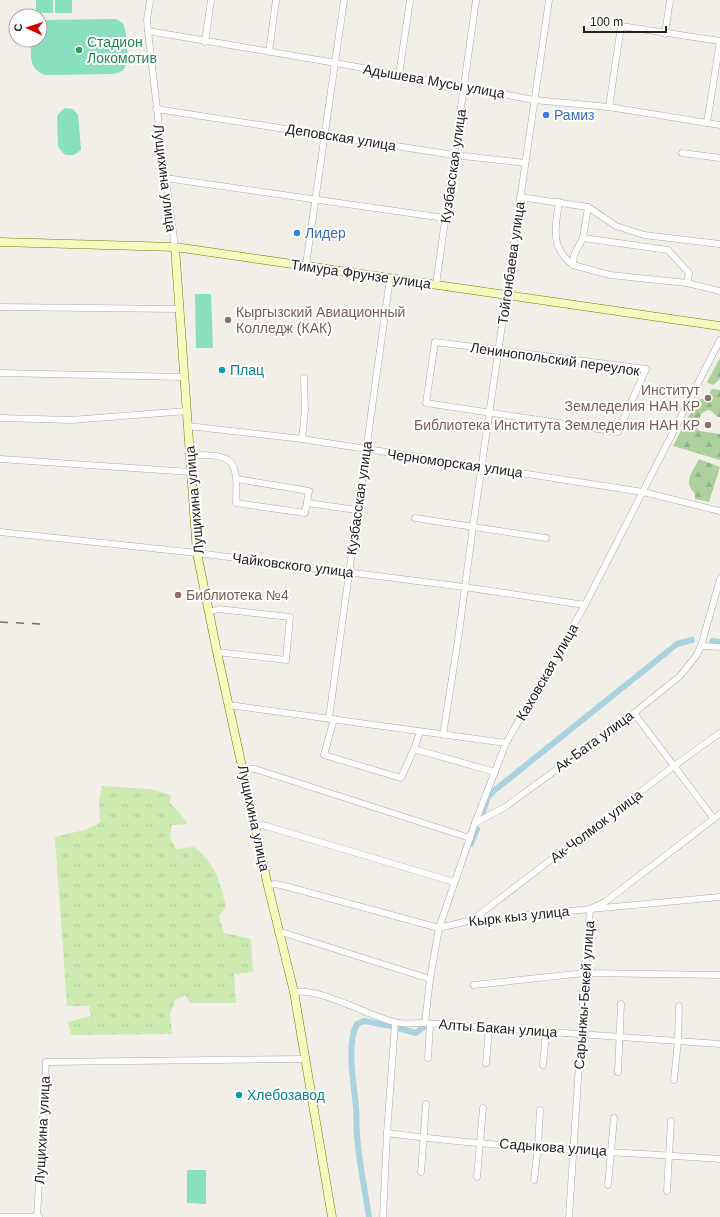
<svg xmlns="http://www.w3.org/2000/svg" width="720" height="1217" font-family="Arial,sans-serif">
  <defs>
    <pattern id="grass-tufts" width="24" height="20" patternUnits="userSpaceOnUse"><rect width="24" height="20" fill="#cdebb0"/><path d="M3 7l-1-3M5 7V3M7 7l1-3M15 17l-1-3M17 17v-4M19 17l1-3" fill="none" stroke="#b0c997"/></pattern>
    <pattern id="forest-firs" width="22" height="20" patternUnits="userSpaceOnUse"><rect width="22" height="20" fill="#add19e"/><path d="M5 1l3.5 6h-7zM16 11l3.5 6h-7z" fill="#95b388"/></pattern>
  </defs>
  <rect width="100%" height="100%" fill="#f2efe9"/>
  <path fill="url(#grass-tufts)" d="M102 786 150 789 171 795 170 803 180 813 187 824 172 825 170 838 176 849 194 847C216 866 219 878 226 906L219 917 224 933 251 939 253 972 234 974 236 1003H191L185 995 175 1000 170 1015 172 1034 71 1035 68 1022 91 1016 89 1006H67L55 837 84 830 100 823 99 801Z"/>
  <g fill="url(#forest-firs)">
    <path d="M720 358V379L713 385 707 382Z"/>
    <path d="M712 389 720 390V417H718L710 410 705 411 701 414 697 429 700 431 720 434V460L673 446 697 400 702 399 706 400Z"/>
    <path d="M699 459 720 467 709 502 695 499V494C683 481 692 473 699 459Z"/>
  </g>
  <g fill="#88e0be">
    <rect x="36" y="0" width="17" height="13"/>
    <rect x="55" y="0" width="17" height="13"/>
    <path d="M110 19H116L123 23C127 31 130 61 124 69 121 73 116 73 112 74L45 75C28 68 31 56 31 40H40V21L44 20Z"/>
    <path d="M65 108 73 109 78 115 81 150 74 155H66L63 153 58 146 57 116 62 110Z"/>
    <path d="M195 294H211L213 348H196Z"/>
    <path d="M187 1170H206V1204L187 1203Z"/>
  </g>
  <g fill="none" stroke-linecap="round" stroke-linejoin="round">
    <g stroke="#aad3df" stroke-width="6">
      <path d="M712 641 720 642"/>
      <path d="M483 812 488 797 495 790 677 644 692 640"/>
      <path d="M471 844 477 829"/>
      <path d="M398 1028 416 1033 426 1025"/>
      <path d="M369 1217C365 1190 359 1163 357 1136 356 1126 357 1117 356 1108 354 1085 346 1044 357 1024L364 1021 392 1026"/>
    </g>
    <defs>
      <g id="street">
        <path d="M150 0 147 20 148 31 161 144 175 247"/>
        <path d="M148 31 336 63 534 100 609 107 720 125"/>
        <path d="M665 34 670 0"/>
        <path d="M205 42 211 0"/>
        <path d="M269 52 276 0"/>
        <path d="M399 75 410 0"/>
        <path d="M609 107 621 26 720 41 707 123"/>
        <path d="M156 109 454 155 525 163"/>
        <path d="M682 153 720 158"/>
        <path d="M165 178 445 218"/>
        <path d="M520 197 588 207 616 226 644 235 720 244"/>
        <path d="M559 202C555 228 550 247 573 265"/>
        <path d="M588 207 583 238 574 255 573 265 610 275 687 283 720 291"/>
        <path d="M583 238 668 250 689 273 687 283"/>
        <path d="M306 265 344 0"/>
        <path d="M436 285 476 0"/>
        <path d="M0 307 179 309"/>
        <path d="M435 342 646 369 618 432 426 403Z"/>
        <path d="M0 373 184 377"/>
        <path d="M0 418 71 420 187 411"/>
        <path d="M188 426 302 439 643 492 720 511"/>
        <path d="M302 439 305 410 304 378"/>
        <path d="M190 455C235 454 238 460 236 503L305 513 309 491 237 479"/>
        <path d="M0 459 191 472"/>
        <path d="M307 503 357 510"/>
        <path d="M415 518 546 538"/>
        <path d="M0 532 197 553 464 587 585 605"/>
        <path d="M720 579 701 646 720 647"/>
        <path d="M209 612 219 609 290 617 286 660 217 652"/>
        <path d="M229 705 506 743"/>
        <path d="M634 713 714 819"/>
        <path d="M329 718 390 278"/>
        <path d="M334 719 324 755 401 778 414 749 495 772"/>
        <path d="M443 735 458 640 473 526 549 0"/>
        <path d="M414 749 420 732"/>
        <path d="M243 769H255L470 838"/>
        <path d="M475 823 505 807 634 713 680 676 696 656 701 646"/>
        <path d="M256 827 262 825 266 826 454 882"/>
        <path d="M268 886 274 884 281 885 439 928 472 920 720 897"/>
        <path d="M472 920 674 766 720 733"/>
        <path d="M278 931 430 979"/>
        <path d="M474 985 585 973 720 975"/>
        <path d="M294 992C318 987 369 1016 394 1022 404 1025 415 1023 425 1023L720 1044"/>
        <path d="M425 1023 430 979 439 928 475 823 506 743 585 605 720 340"/>
        <path d="M428 1058 430 1024"/>
        <path d="M486 1063 489 1028"/>
        <path d="M543 1065 546 1032"/>
        <path d="M618 1072 621 1004"/>
        <path d="M674 1080 678 1041 679 1006"/>
        <path d="M387 1133C497 1148 609 1151 720 1159"/>
        <path d="M421 1172 426 1104"/>
        <path d="M477 1177 483 1108"/>
        <path d="M534 1180 538 1147 540 1110"/>
        <path d="M608 1185 614 1118"/>
        <path d="M667 1191 671 1121"/>
        <path d="M0 1217H37"/>
        <path d="M39 1217H37L46 1062 306 1059"/>
        <path d="M383 1217 387 1133 395 1023"/>
        <path d="M569 1217 585 973 590 909 605 902 720 814"/>
      </g>
      <g id="secondary">
        <path d="M0 242 175 247 720 326"/>
        <path d="M175 247 197 553 217 652 268 886 294 992 332 1217"/>
      </g>
    </defs>
    <use href="#street" stroke="#a9a9a9" stroke-width="7"/>
    <use href="#secondary" stroke="#707d05" stroke-width="9"/>
    <use href="#street" stroke="#fff" stroke-width="6"/>
    <use href="#secondary" stroke="#f7fabf" stroke-width="8"/>
    <path stroke="#707070" stroke-width="1.5" stroke-dasharray="8 8" stroke-linecap="butt" d="M0 622 42 624"/>
  </g>
  <circle fill="#2e9e5b" stroke="#fff" stroke-width="1.5" cx="79" cy="50" r="4"/>
  <g fill="#3f7fe0" stroke="#fff" stroke-width="1.5">
    <circle cx="546" cy="115" r="4"/>
    <circle cx="297" cy="233" r="4"/>
  </g>
  <g fill="#8d6e63" stroke="#fff" stroke-width="1.5">
    <circle cx="228" cy="320" r="4"/>
    <circle cx="708" cy="398" r="4"/>
    <circle cx="708" cy="425" r="4"/>
    <circle cx="178" cy="595" r="4"/>
  </g>
  <g fill="#0f9aa8" stroke="#fff" stroke-width="1.5">
    <circle cx="222" cy="370" r="4"/>
    <circle cx="239" cy="1095" r="4"/>
  </g>
  <g text-anchor="middle" dominant-baseline="central" stroke-width="4" stroke-linejoin="round" paint-order="stroke">
    <g font-size="14" fill="#27864d" stroke="#fff" text-anchor="start">
      <text x="87" y="42">Стадион<tspan x="87" dy="16">Локомотив</tspan></text>
    </g>
    <g font-size="14" fill="#222" stroke="#fff">
      <text transform="translate(434 81) rotate(10)">Адышева Мусы улица</text>
      <text transform="translate(341 137) rotate(9)">Деповская улица</text>
      <text transform="translate(453 166) rotate(-82)">Кузбасская улица</text>
      <text transform="translate(165 178) rotate(83)">Лущихина улица</text>
      <text transform="translate(511 263) rotate(-82)">Тойгонбаева улица</text>
      <text transform="translate(361 274) rotate(8)">Тимура Фрунзе улица</text>
      <text transform="translate(555 359) rotate(8)">Ленинопольский переулок</text>
      <text transform="translate(455 463) rotate(8)">Черноморская улица</text>
      <text transform="translate(359 498) rotate(-82)">Кузбасская улица</text>
      <text transform="translate(194 500) rotate(-95)">Лущихина улица</text>
      <text transform="translate(293 565) rotate(7)">Чайковского улица</text>
      <text transform="translate(547 672) rotate(-60)">Каховская улица</text>
      <text transform="translate(594 741) rotate(-36)">Ак-Бата улица</text>
      <text transform="translate(254 818) rotate(78)">Лущихина улица</text>
      <text transform="translate(596 826) rotate(-37)">Ак-Чолмок улица</text>
      <text transform="translate(519 916) rotate(-6)">Кырк кыз улица</text>
      <text transform="translate(584 995) rotate(-86)">Сарынжы-Бекей улица</text>
      <text transform="translate(498 1028) rotate(4)">Алты Бакан улица</text>
      <text transform="translate(42 1130) rotate(-87)">Лущихина улица</text>
      <text transform="translate(553 1147) rotate(4)">Садыкова улица</text>
    </g>
    <g font-size="14" fill="#366cbe" stroke="#fff" text-anchor="start">
      <text x="554" y="115">Рамиз</text>
      <text x="305" y="233">Лидер</text>
    </g>
    <g font-size="14" fill="#785e54" stroke="#fff" text-anchor="start">
      <text x="236" y="312">Кыргызский Авиационный<tspan x="236" dy="16">Колледж (КАК)</tspan></text>
      <text x="700" y="390" text-anchor="end">Институт<tspan x="700" dy="16">Земледелия НАН КР</tspan></text>
      <text x="700" y="425" text-anchor="end">Библиотека Института Земледелия НАН КР</text>
      <text x="186" y="595">Библиотека №4</text>
    </g>
    <g font-size="14" fill="#0d838f" stroke="#fff" text-anchor="start">
      <text x="230" y="370">Плац</text>
      <text x="247" y="1095">Хлебозавод</text>
    </g>
  </g>
  <g transform="translate(28 28) rotate(273)"><circle r="19" fill="#ffffff" stroke="#a7a7a7"/>
  <path d="M0-3L7 15L0 10L-7 15Z" fill="#d40000"/>
  <text y="-6" font-size="11" font-weight="bold" text-anchor="middle" fill="#222222">С</text>
  </g>
  <path d="M584 26v6h82v-6" fill="none" stroke="#222222" stroke-width="2"/>
  <text x="590" y="26" font-size="12" fill="#222222" stroke="#ffffff" stroke-width="3" paint-order="stroke">100 m</text>
</svg>
